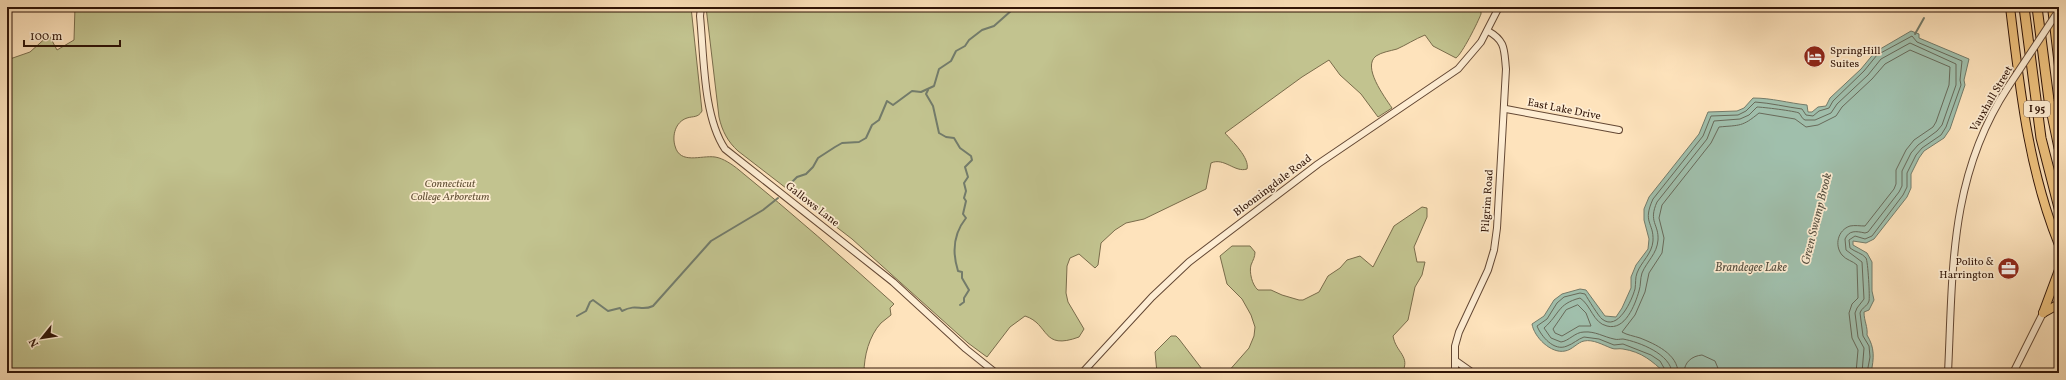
<svg xmlns="http://www.w3.org/2000/svg" width="2066" height="380" font-family="Vollkorn,serif">
  <rect width="100%" height="100%" fill="#fee3bc"/>
  <filter id="stains"><feTurbulence type="fractalNoise" baseFrequency=".005" numOctaves="4"/><feColorMatrix values="0 0 0 0 .2 0 0 0 0 .09 0 0 0 0 .02 0 0 0 .5 -.17"/></filter>
  <radialGradient id="worn" r=".72"><stop offset=".6" stop-color="#630" stop-opacity="0"/><stop offset="1" stop-color="#630" stop-opacity=".3"/></radialGradient>
  <g fill="#c2c38f" stroke="#796c4b">
    <path d="M75 7H691L702 111C698 118 693 116 687 118 675 122 672 136 675 146 680 165 701 155 715 157 723 158 733 165 739 170 792 213 843 258 894 304L890 308 891 315C888 318 884 320 881 323 869 336 864 356 864 373H7V60L30 52 49 35 57 50 74 40Z"/>
    <path d="M706 7H1473L1481 11V14C1478 22 1462 54 1456 58L1433 46 1425 35C1415 39 1406 45 1397 49 1390 51 1382 52 1376 56 1362 67 1384 96 1392 108L1378 117 1361 94 1340 75 1329 60 1302 77 1225 133C1232 141 1250 158 1247 169 1235 173 1224 157 1211 163L1206 189 1144 219 1126 223 1115 230 1101 243 1098 265 1095 268 1079 254 1070 258 1067 266 1066 293 1068 302 1084 329 1079 337C1041 351 1050 324 1025 316L1010 327 987 357 968 343 852 239 738 151C728 142 722 131 719 117Z"/>
    <path d="M1422 207 1427 208V217L1414 247 1417 262H1425L1422 275 1415 287 1408 320 1393 336C1396 353 1411 356 1402 373H1227L1249 348 1254 336 1255 327 1251 315 1242 299 1227 284 1220 256 1232 246H1250L1255 252C1255 257 1253 260 1251 265 1249 272 1252 285 1258 290H1271L1282 295 1299 300H1303L1319 292 1328 276 1340 268 1347 260 1360 256 1373 267 1394 226Z"/>
    <path d="M1171 336H1176L1179 339 1205 373H1157L1155 352Z"/>
  </g>
  <path fill="#a0bfac" stroke="#737b6a" d="M1911 31 1919 34V38L1969 59 1964 80 1965 85 1950 129 1944 138 1924 151 1919 158 1911 174V188L1907 197 1874 239 1866 243 1853 241V245L1867 253 1872 262V291L1874 300 1869 310 1864 312C1864 321 1868 327 1867 335 1875 348 1874 358 1871 373H1709L1702 370 1695 373H1665C1652 361 1642 352 1623 349 1619 348 1615 350 1611 348 1603 345 1593 339 1584 341 1578 342 1572 350 1565 351 1551 354 1534 337 1532 324L1544 316 1554 300 1562 294 1580 289 1586 290 1605 316 1616 317 1622 308 1631 288V277L1636 265 1648 249 1649 239 1644 220V209L1649 197 1699 134 1708 112 1737 111 1744 108 1753 98C1772 98 1788 103 1807 105L1808 112H1812L1818 107 1826 106 1830 98 1861 69 1875 52Z"/>
  <g fill="none" stroke-linecap="round" stroke-linejoin="round">
    <g stroke="#686a5a" stroke-width="1">
      <path d="M1578 305 1586 313 1591 326H1579L1562 336 1555 333 1553 329 1566 310Z"/>
      <path d="M1667 373 1660 361 1651 355 1623 344 1614 345 1599 339 1584 337C1578 339 1573 344 1567 346 1554 352 1541 336 1537 326L1547 319 1557 303 1564 297 1580 293 1585 294C1588 299 1599 317 1602 319 1618 332 1632 300 1635 289 1636 283 1635 278 1637 273 1641 262 1652 254 1653 241 1654 222 1642 223 1653 199L1703 136 1711 116 1738 115 1746 111 1755 102C1771 103 1786 107 1802 109L1806 115 1813 116 1819 111 1829 108 1833 101 1864 71 1877 55 1912 36 1917 42 1962 61 1960 80 1961 85 1946 127 1941 135 1922 148 1916 155 1907 173V187L1903 195 1872 236 1865 239 1855 236 1849 240 1850 248C1855 252 1862 253 1866 258 1868 261 1870 298 1869 301 1867 307 1862 307 1860 313L1863 336 1869 346 1870 357 1867 373"/>
      <path d="M1672 373C1671 354 1639 342 1623 339 1620 339 1617 340 1614 339 1604 337 1595 331 1584 332 1575 332 1569 341 1561 342L1551 338 1544 328C1560 314 1557 304 1580 298 1591 305 1593 323 1607 326 1625 331 1635 305 1639 291 1641 285 1640 279 1642 273 1647 261 1657 254 1658 240 1659 224 1648 222 1657 202L1707 139 1714 121 1740 119 1749 115 1757 107C1762 107 1795 111 1799 113 1801 115 1802 119 1805 120H1815L1831 113 1837 104 1868 75 1881 59 1910 43 1956 64V85L1942 125 1937 131 1918 145 1911 153 1902 171V186L1899 192 1868 232 1865 233C1856 231 1849 230 1845 239L1846 250 1862 262 1864 299 1857 308 1855 313 1858 337 1864 348 1862 373"/>
      <path d="M1678 373C1678 354 1655 344 1640 338 1634 336 1627 335 1622 332L1635 315 1645 292 1649 273 1662 253 1664 238 1659 218 1662 205 1711 143 1719 127C1740 125 1742 127 1759 113L1795 119 1806 127 1818 125 1836 116 1842 107 1872 79 1885 64 1910 50 1950 67 1949 85 1936 122 1933 127 1914 140 1906 150 1896 170V184L1894 189 1865 226C1860 226 1855 225 1850 226 1838 230 1834 245 1842 255 1846 260 1853 261 1857 265L1858 298 1852 304 1849 313 1852 338 1858 350 1856 373"/>
      <path d="M1684 373C1684 362 1692 356 1702 355L1715 361 1720 373"/>
    </g>
    <g stroke="#737b6a" stroke-width="2">
      <path d="M1915 34 1924 18"/>
      <path d="M928 90 926 94 933 106 939 133 946 137 954 138 960 148 971 156 972 160 965 167 968 177 964 183 966 191 964 198 966 201 963 214 966 218C954 233 952 252 958 271L962 272V278L969 290 964 298V302L960 305"/>
      <path d="M789 185 797 177 806 174 813 167 818 158 835 147 842 143 859 142 866 138 872 125 879 120 887 101 893 105 912 91 921 92 934 86 939 69 951 61 956 51 965 46 969 40 982 30 994 26 1012 10 1018 7"/>
      <path d="M577 316 586 311 590 302 593 300 608 311 620 308 622 311C638 303 640 312 653 306L711 241 763 210 778 198"/>
    </g>
    <defs>
      <g id="minor">
        <path d="M701 7 700 16C704 56 703 116 725 149L893 282 966 349 996 373"/>
        <path d="M1506 109 1619 130"/>
        <path d="M1456 361 1473 373"/>
        <path d="M1082 373 1152 297 1189 262 1318 164 1458 69 1481 42 1499 7"/>
        <path d="M1455 373V346L1459 332 1488 270 1494 250 1497 228 1506 69C1504 50 1506 41 1488 31"/>
        <path d="M1948 373C1953 270 1949 177 2008 87"/>
        <path d="M2013 373 2043 313"/>
      </g>
      <g id="major">
        <path d="M2010 7C2020 89 2028 168 2059 245"/>
        <path d="M2052 7 2059 66"/>
        <path d="M2043 313 2059 270"/>
        <path d="M2043 313 2059 304"/>
      </g>
      <g id="highway">
        <path d="M2024 7 2041 138 2059 208"/>
        <path d="M2037 7 2049 100 2059 148"/>
      </g>
    </defs>
    <use href="#minor" stroke="#644834" stroke-width="8"/>
    <use href="#major" stroke="#301407" stroke-width="10"/>
    <use href="#highway" stroke="#301407" stroke-width="11"/>
    <use href="#minor" stroke="#feedd3" stroke-width="6"/>
    <use href="#major" stroke="#efc27e" stroke-width="8"/>
    <use href="#highway" stroke="#efc27e" stroke-width="9"/>
    <defs>
      <path id="minor-bridge" d="M2008 87 2059 10"/>
    </defs>
    <use href="#minor-bridge" stroke="#644834" stroke-width="8" stroke-linecap="butt"/>
    <use href="#minor-bridge" stroke="#feedd3" stroke-width="6"/>
  </g>
  <defs>
    <symbol id="hotel-disc" viewBox="-11 -11 22 22"><circle r="9.5" fill="#8f2418" stroke="#feedd3"/><path d="M-6-4.5h1.5V1H6V5H4.5V3h-9V5H-6ZM-4 0a1.8 1.8 0 1 1 3.6 0ZM.5 0V-2.5h3Q6-2.5 6 0Z" fill="#fff"/></symbol>
    <symbol id="office-disc" viewBox="-11 -11 22 22"><circle r="9.5" fill="#8f2418" stroke="#feedd3"/><path d="M-6-3h4V-5.5h4V-3h4V5H-6ZM-1-4.5V-3h2v-1.5ZM-6 0V1H6V0Z" fill="#fff"/></symbol>
  </defs>
  <g fill-rule="evenodd">
    <use href="#hotel-disc" x="1802" y="44" width="25" height="25"/>
    <use href="#office-disc" x="1996" y="256" width="25" height="25"/>
  </g>
  <g text-anchor="middle" dominant-baseline="central" stroke-width="3.5" stroke-linejoin="round" paint-order="stroke">
    <rect fill="#feedd3" stroke="#6e5544" stroke-width="1" x="2024" y="101" width="26" height="16" rx="3"/>
    <g font-size="10" font-weight="bold" fill="#301407">
      <text x="2037" y="109">I 95</text>
    </g>
    <g font-size="11" fill="#301407" stroke="#feedd3" text-anchor="start">
      <text x="1830" y="51">SpringHill<tspan x="1830" dy="13">Suites</tspan></text>
      <text x="1994" y="262" text-anchor="end">Polito &amp;<tspan x="1994" dy="13">Harrington</tspan></text>
    </g>
    <g font-size="11" fill="#301407" stroke="#feedd3">
      <text transform="translate(1992 99) rotate(-60)">Vauxhall Street</text>
      <text transform="translate(1564 110) rotate(11)">East Lake Drive</text>
      <text transform="translate(1273 186) rotate(-37)">Bloomingdale Road</text>
      <text transform="translate(1488 201) rotate(-86)">Pilgrim Road</text>
      <text transform="translate(812 205) rotate(38)">Gallows Lane</text>
    </g>
    <g font-size="11" font-style="italic" fill="#635137" stroke="#feedd3">
      <text x="450" y="184">Connecticut<tspan x="450" dy="13">College Arboretum</tspan></text>
    </g>
    <g font-size="12" font-style="italic" fill="#575041" stroke="#feedd3">
      <text transform="translate(1817 219) rotate(-76)">Green Swamp Brook</text>
      <text x="1751" y="268">Brandegee Lake</text>
    </g>
  </g>
  <rect width="2066" height="380" fill="none" stroke="#fee3bc" stroke-width="24"/>
  <rect x="8" y="8" width="2050" height="364" fill="none" stroke="#301407" stroke-width="2"/>
  <rect x="12" y="12" width="2042" height="356" fill="none" stroke="#301407"/>
  <g transform="translate(42 338) rotate(240)" stroke="#feedd3" stroke-width="3" paint-order="stroke">
  <path d="M0-3L7 15L0 10L-7 15Z" fill="#301407"/>
  <text y="-6" font-size="11" font-weight="bold" text-anchor="middle" fill="#301407">N</text>
  </g>
  <path d="M24 40v6h96v-6" fill="none" stroke="#301407" stroke-width="2"/>
  <text x="30" y="40" font-size="12" fill="#301407" stroke="#feedd3" stroke-width="3" paint-order="stroke">100 m</text>
  <rect width="100%" height="100%" filter="url(#stains)"/>
  <rect width="100%" height="100%" fill="url(#worn)"/>
</svg>
